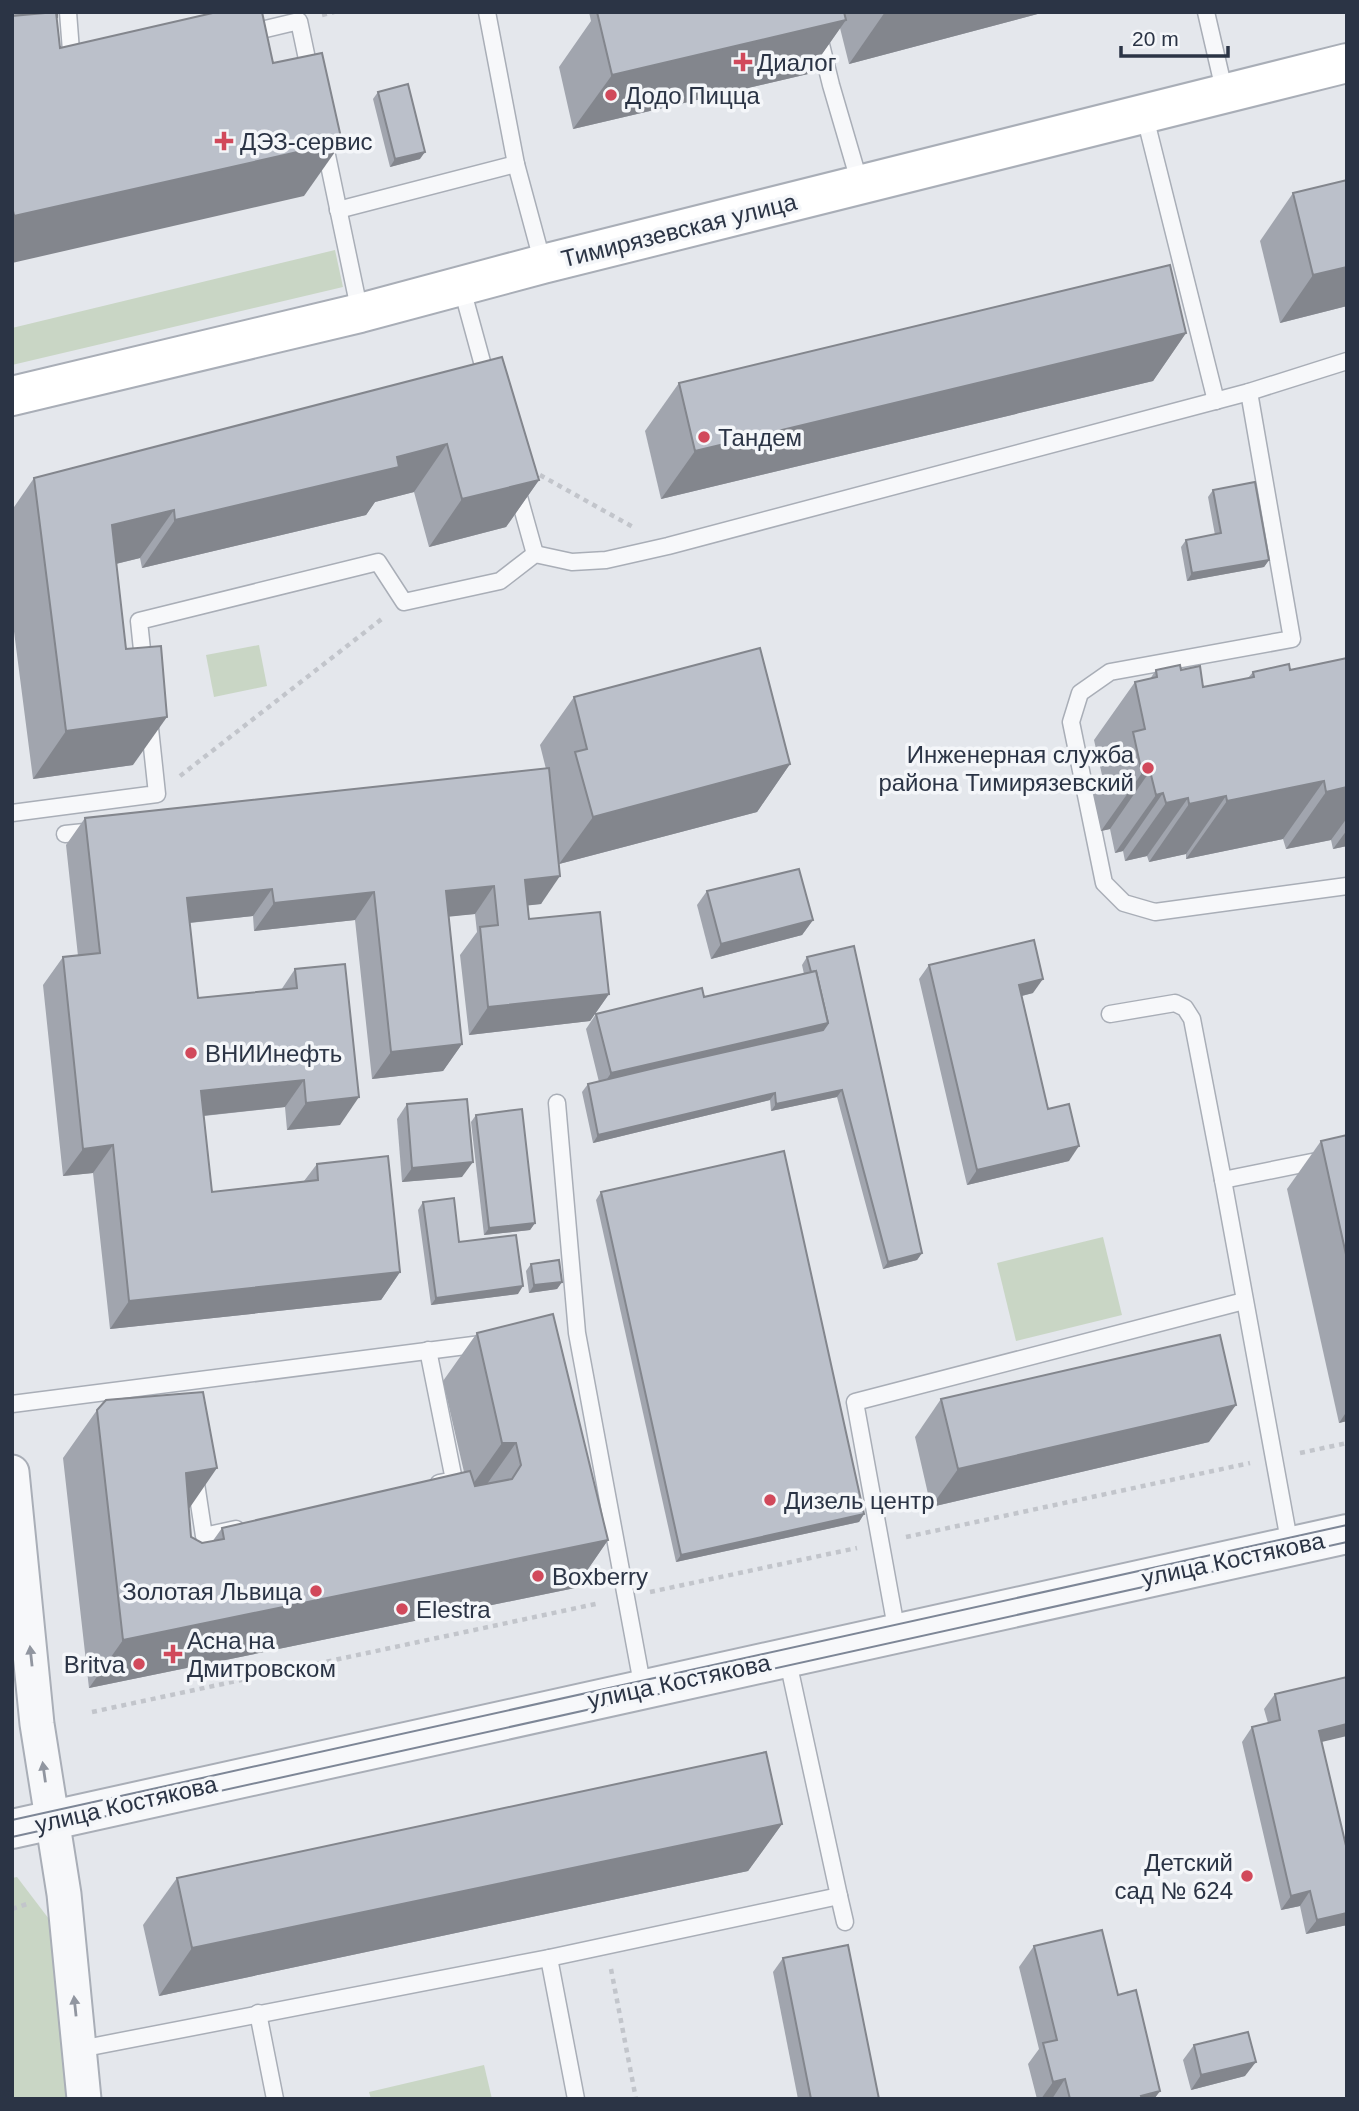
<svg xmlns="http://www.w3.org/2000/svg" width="1359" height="2111" font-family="Arial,sans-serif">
  <rect width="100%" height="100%" fill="#e4e7ec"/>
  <g fill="#c9d6c5">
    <path d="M335 250 343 287 12 365V328Z"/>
    <path d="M259 645 267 686 214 697 206 655Z"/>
    <path d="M1103 1237 1122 1315 1016 1341 997 1263Z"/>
    <path d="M17 1877 52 1923 67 2099H12V1878Z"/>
    <path d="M484 2065 492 2099H371L369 2092Z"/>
  </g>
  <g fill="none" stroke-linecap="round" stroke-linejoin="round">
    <defs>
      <g id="service">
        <path d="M68 12 72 64"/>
        <path d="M487 12 516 164 543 264"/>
        <path d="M813 12 831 85 860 184"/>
        <path d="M1206 12 1225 94"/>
        <path d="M245 34 299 21 311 78"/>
        <path d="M1144 113 1216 401"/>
        <path d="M324 141 360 313"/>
        <path d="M338 210 516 164"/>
        <path d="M461 285 487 380"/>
        <path d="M1249 392 1292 639 1110 672 1080 693 1071 722 1104 883 1124 903 1155 912 1347 886"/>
        <path d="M516 486 535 554"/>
        <path d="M144 669 139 621 378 562 404 602 500 581 535 554 572 562 606 560 668 546 1249 392 1347 361"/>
        <path d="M12 813 157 794 149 719"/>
        <path d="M65 834 94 831"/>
        <path d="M1110 1014 1175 1003 1185 1008 1192 1019 1223 1180"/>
        <path d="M557 1103 577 1333 643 1689"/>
        <path d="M428 1350 454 1480 439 1483"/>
        <path d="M12 1404 489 1343"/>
        <path d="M195 1477 204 1536 236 1529"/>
        <path d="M1290 1546 1223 1180 1347 1155"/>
        <path d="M897 1633 855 1402 1244 1301"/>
        <path d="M839 1896 845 1922"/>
        <path d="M549 1958 576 2099"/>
        <path d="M258 2013 275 2099"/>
        <path d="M80 2049 549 1958 839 1896 787 1657"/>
      </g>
      <path id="minor" d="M12 1472 37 1724 64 1894 84 2099"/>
      <path id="tertiary" d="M12 1829 1347 1534"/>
      <path id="secondary" d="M12 396 360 313 543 264 1347 63"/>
    </defs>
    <use href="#service" stroke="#a9aeb7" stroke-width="19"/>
    <use href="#minor" stroke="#a9aeb7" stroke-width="37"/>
    <use href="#tertiary" stroke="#a9aeb7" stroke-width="42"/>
    <use href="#secondary" stroke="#a9aeb7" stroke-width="42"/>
    <g stroke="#c2c5cb" stroke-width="4.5" stroke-dasharray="5 5" stroke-linecap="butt">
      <path d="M322 15 334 12"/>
      <path d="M540 475 633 527"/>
      <path d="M180 776 383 618"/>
      <path d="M1300 1453 1347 1443"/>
      <path d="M906 1537 1250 1463"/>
      <path d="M650 1592 857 1548"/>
      <path d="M92 1712 600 1603"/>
      <path d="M12 1909 27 1904 28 1906"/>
      <path d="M611 1969 636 2099"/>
    </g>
    <use href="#service" stroke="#f7f8fa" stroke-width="16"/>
    <use href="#minor" stroke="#f7f8fa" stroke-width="33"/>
    <use href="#tertiary" stroke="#f7f8fa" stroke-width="38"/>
    <use href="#secondary" stroke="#fff" stroke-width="38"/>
    <g stroke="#7d8696" stroke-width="2">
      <path d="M12 1820 1347 1525"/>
      <path d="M12 1837 1347 1542"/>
    </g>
  </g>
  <g fill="#a1a5ae">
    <path d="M589 12H1045L849 64 840 28 808 74 573 129 559 67 591 21Z"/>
    <path d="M378 92 420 159 390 167 373 99Z"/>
    <path d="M1293 193 1347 306 1280 323 1260 241Z"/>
    <path d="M1186 333 1153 381 661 499 645 431 679 383Z"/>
    <path d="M502 357 539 480 506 527 429 547 414 492 375 502 366 515 142 568 140 558 116 564 133 765 33 779 12 616V510L34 478Z"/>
    <path d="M1213 490 1269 560 1264 567 1187 581 1181 547 1186 540 1215 535 1208 497Z"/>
    <path d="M1347 658V846L1333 849 1331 840 1286 849 1283 839 1186 859V854L1149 862 1147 856 1125 861 1123 851 1115 853 1110 829 1101 831 1092 790 1102 775 1094 740 1135 682 1150 679 1156 670H1181L1203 687 1248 678 1253 672 1290 670Z"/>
    <path d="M574 697 790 764 757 812 559 864 541 904 528 905 529 919 609 994 590 1021 469 1035 460 955 477 932 475 914 449 916 462 1044 443 1071 372 1079 355 920 254 931 253 916 190 923 198 998 281 990 295 969 340 1125 287 1130 285 1107 204 1116 212 1192 304 1181 317 1164 400 1272 381 1300 110 1329 93 1173 63 1176 43 985 63 957 78 956 66 845 85 818 546 769 540 745Z"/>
    <path d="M707 891 813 920 802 935 711 959 697 905Z"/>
    <path d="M807 957 922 1253 917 1260 883 1269 837 1097 771 1111 770 1100 593 1143 582 1092 588 1084 599 1082 586 1029 596 1014 704 997 804 974 802 965Z"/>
    <path d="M929 965 1033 993 1022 996 1048 1109 1069 1161 967 1185 919 979Z"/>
    <path d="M407 1104 462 1177 402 1182 397 1119Z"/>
    <path d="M476 1115 535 1223 530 1230 484 1235 471 1122Z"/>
    <path d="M1347 1135V1421L1339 1423 1287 1189 1321 1141Z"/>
    <path d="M601 1192 864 1514 859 1522 676 1562 596 1200Z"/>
    <path d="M423 1202 459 1242 518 1294 431 1305 418 1210Z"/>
    <path d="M531 1264 562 1282 557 1289 529 1293 526 1271Z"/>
    <path d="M477 1333 608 1540 575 1588 89 1688 63 1458 97 1410 189 1508 191 1537 202 1543 212 1542 222 1528 464 1472 443 1381Z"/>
    <path d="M941 1399 1209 1442 931 1507 915 1437Z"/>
    <path d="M1275 1694 1322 1742 1347 1925 1306 1934 1300 1906 1281 1910 1242 1742 1252 1727 1268 1723 1264 1709Z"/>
    <path d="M782 1824 748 1871 159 1996 143 1925 177 1878Z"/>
    <path d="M1034 1946 1118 1995 1160 2091 1154 2099H1037L1028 2064 1039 2049 1019 1967Z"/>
    <path d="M783 1958 879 2099H798L773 1972Z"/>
    <path d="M1194 2045 1245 2076 1191 2090 1183 2060Z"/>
  </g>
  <g fill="#83868d">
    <path d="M885 12H1045L849 64Z"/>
    <path d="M846 20 808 74 573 129 612 75Z"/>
    <path d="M342 142 304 196 12 263V219L14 216Z"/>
    <path d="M425 152 420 159 390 167 395 159Z"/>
    <path d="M1347 267V306L1280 323 1313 275Z"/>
    <path d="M1186 333 1153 381 661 499 695 451Z"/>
    <path d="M447 444 414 492 375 502 366 515 142 568 175 520 397 457Z"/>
    <path d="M539 480 506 527 429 547 462 499Z"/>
    <path d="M174 510 140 558 78 573 112 525Z"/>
    <path d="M1269 560 1264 567 1187 581 1192 573Z"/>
    <path d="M167 717 133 765 33 779 66 731Z"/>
    <path d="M790 764 757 812 559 864 593 817Z"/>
    <path d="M1150 771 1110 829 1101 831 1142 773Z"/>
    <path d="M1324 781 1283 839 1186 859 1227 801Z"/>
    <path d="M1347 787V818L1331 840 1286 849 1326 792Z"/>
    <path d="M1163 793 1123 851 1115 853 1156 795Z"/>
    <path d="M1226 796 1186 854 1149 862 1189 804Z"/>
    <path d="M1188 798 1147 856 1125 861 1166 803Z"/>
    <path d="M1347 830V846L1333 849Z"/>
    <path d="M560 876 541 904 506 908 525 880Z"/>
    <path d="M494 886 475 914 427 919 446 891Z"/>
    <path d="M272 889 253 916 168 925 187 898Z"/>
    <path d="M374 892 355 920 254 931 274 903Z"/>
    <path d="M813 920 802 935 711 959 721 944Z"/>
    <path d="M1043 979 1033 993 1009 999 1019 985Z"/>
    <path d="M609 994 590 1021 469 1035 488 1007Z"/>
    <path d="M828 1023 818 1037 601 1088 611 1073Z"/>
    <path d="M462 1044 443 1071 372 1079 391 1052Z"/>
    <path d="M304 1080 285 1107 182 1118 201 1091Z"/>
    <path d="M842 1090 837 1097 771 1111 776 1104Z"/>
    <path d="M775 1093 770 1100 593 1143 598 1135Z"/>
    <path d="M359 1097 340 1125 287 1130 306 1103Z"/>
    <path d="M113 1145 93 1173 63 1176 83 1149Z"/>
    <path d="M1079 1146 1069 1161 967 1185 977 1170Z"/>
    <path d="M473 1162 462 1177 402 1182 412 1168Z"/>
    <path d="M535 1223 530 1230 484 1235 489 1228Z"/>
    <path d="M922 1253 917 1260 883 1269 888 1262Z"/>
    <path d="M400 1272 381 1300 110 1329 129 1301Z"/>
    <path d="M562 1282 557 1289 529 1293 534 1285Z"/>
    <path d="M523 1286 518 1294 431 1305 436 1298Z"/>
    <path d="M1236 1405 1209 1442 931 1507 958 1469Z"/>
    <path d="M1347 1411V1421L1339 1423Z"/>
    <path d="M502 1443H516L482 1491H468Z"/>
    <path d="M217 1468 184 1516 186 1473Z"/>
    <path d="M864 1514 859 1522 676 1562 681 1555Z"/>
    <path d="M608 1540 575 1588 89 1688 123 1640Z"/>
    <path d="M1347 1724V1736L1309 1745 1319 1731Z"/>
    <path d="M782 1824 748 1871 159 1996 192 1948Z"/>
    <path d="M1310 1891 1300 1906 1281 1910 1291 1896Z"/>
    <path d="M1347 1913V1925L1306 1934 1317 1920Z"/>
    <path d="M1256 2062 1245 2076 1191 2090 1201 2075Z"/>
    <path d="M1065 2079 1052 2099H1041L1053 2082Z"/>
    <path d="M1160 2091 1154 2099H1139L1141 2096Z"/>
  </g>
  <g fill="#bbc0ca" stroke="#83868d" stroke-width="2">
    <path d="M12 12H57V18L56 12 12 16Z"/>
    <path d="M56 12 60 48 217 12H262L273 63 322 53 342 142 14 216 12 206V16Z"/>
    <path d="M597 12H844L846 20 612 75Z"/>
    <path d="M408 84 425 152 395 159 378 92Z"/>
    <path d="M1347 180V267L1313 275 1293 193Z"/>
    <path d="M1170 265 1186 333 695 451 679 383Z"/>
    <path d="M502 357 539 480 462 499 447 444 397 457 399 467 175 520 174 510 112 525 126 649 161 646 167 717 66 731 34 478Z"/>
    <path d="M1255 482 1269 560 1192 573 1186 540 1221 533 1213 490Z"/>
    <path d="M760 648 790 764 593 817 575 752 587 749 574 697Z"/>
    <path d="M1347 658V787L1326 792 1324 781 1227 801 1226 796 1189 804 1188 798 1166 803 1163 793 1156 795 1150 771 1142 773 1133 732 1145 729 1135 682 1157 677 1156 670 1180 665 1181 670 1200 666 1203 687 1254 677 1253 672 1289 664 1290 670Z"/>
    <path d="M549 768 560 876 525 880 529 919 600 912 609 994 488 1007 480 927 498 925 494 886 446 891 462 1044 391 1052 374 892 274 903 272 889 187 898 198 998 297 988 295 969 345 964 359 1097 306 1103 304 1080 201 1091 212 1192 318 1180 317 1164 388 1156 400 1272 129 1301 113 1145 83 1149 63 957 100 953 85 818Z"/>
    <path d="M799 869 813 920 721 944 707 891Z"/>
    <path d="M1034 940 1043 979 1019 985 1048 1109 1069 1104 1079 1146 977 1170 929 965Z"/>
    <path d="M854 946 922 1253 888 1262 842 1090 776 1104 775 1093 598 1135 588 1084 659 1067 823 1030 828 1023 816 971 811 972 807 957Z"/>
    <path d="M816 971 828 1023 611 1073 596 1014 702 988 704 997Z"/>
    <path d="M467 1099 473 1162 412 1168 407 1104Z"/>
    <path d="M522 1109 535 1223 489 1228 476 1115Z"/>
    <path d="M1347 1135V1259L1321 1141Z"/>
    <path d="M784 1151 864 1514 681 1555 601 1192Z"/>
    <path d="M454 1198 459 1242 516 1235 523 1286 436 1298 423 1202Z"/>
    <path d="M559 1260 562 1282 534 1285 531 1264Z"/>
    <path d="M553 1314 608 1540 123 1640 97 1410 106 1400 203 1392 217 1468 186 1473 191 1537 202 1543 224 1539 222 1528 470 1471 475 1486 512 1479 521 1465 516 1443H502L477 1333Z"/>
    <path d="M1220 1335 1236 1405 958 1469 941 1399Z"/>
    <path d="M1347 1677V1724L1319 1731 1347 1850V1913L1317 1920 1310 1891 1291 1896 1252 1727 1280 1720 1275 1694Z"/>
    <path d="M766 1752 782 1824 192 1948 177 1878Z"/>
    <path d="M1102 1930 1118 1995 1136 1990 1160 2091 1141 2096 1142 2099H1070L1065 2079 1053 2082 1043 2043 1057 2040 1034 1946Z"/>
    <path d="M848 1945 879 2099H811L783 1958Z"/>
    <path d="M1248 2032 1256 2062 1201 2075 1194 2045Z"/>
  </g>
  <defs><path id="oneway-solid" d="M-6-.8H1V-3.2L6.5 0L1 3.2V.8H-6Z" transform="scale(1.75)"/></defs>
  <g fill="#9196a0">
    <use href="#oneway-solid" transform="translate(31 1656) rotate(-96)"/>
    <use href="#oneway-solid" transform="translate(44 1772) rotate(-98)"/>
    <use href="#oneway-solid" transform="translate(75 2006) rotate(-96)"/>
  </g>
  <g fill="#d1495b" stroke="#f4f6f9" stroke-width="2.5">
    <path d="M739.5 51.5h7v7h7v7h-7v7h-7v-7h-7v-7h7z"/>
    <circle cx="611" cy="95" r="7"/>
    <path d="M220.5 130.5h7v7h7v7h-7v7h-7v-7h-7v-7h7z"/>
    <circle cx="704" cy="437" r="7"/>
    <circle cx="1148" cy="768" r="7"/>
    <circle cx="191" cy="1053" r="7"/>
    <circle cx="770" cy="1500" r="7"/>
    <circle cx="538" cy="1576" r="7"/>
    <circle cx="316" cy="1591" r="7"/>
    <circle cx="402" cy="1609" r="7"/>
    <path d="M169.5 1643.5h7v7h7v7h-7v7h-7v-7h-7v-7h7z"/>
    <circle cx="139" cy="1664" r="7"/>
    <circle cx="1247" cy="1876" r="7"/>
  </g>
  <g text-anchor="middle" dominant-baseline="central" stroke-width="7" stroke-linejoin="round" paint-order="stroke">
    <g font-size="24" fill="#2b3445" stroke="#f4f6f9" text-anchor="start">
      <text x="757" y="62">Диалог</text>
      <text x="625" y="95">Додо Пицца</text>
      <text x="240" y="141">ДЭЗ-сервис</text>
      <text x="718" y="437">Тандем</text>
      <text x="1134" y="754" text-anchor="end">Инженерная служба<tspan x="1134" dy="28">района Тимирязевский</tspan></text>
      <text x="205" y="1053">ВНИИнефть</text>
      <text x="784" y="1500">Дизель центр</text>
      <text x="552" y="1576">Boxberry</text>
      <text x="302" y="1591" text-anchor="end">Золотая Львица</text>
      <text x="416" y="1609">Elestra</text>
      <text x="187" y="1640">Асна на<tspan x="187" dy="28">Дмитровском</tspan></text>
      <text x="125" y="1664" text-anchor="end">Britva</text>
      <text x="1233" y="1862" text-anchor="end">Детский<tspan x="1233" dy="28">сад № 624</tspan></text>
    </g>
    <g font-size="24" fill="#2b3445" stroke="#f4f6f9">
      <text transform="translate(679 230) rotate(-14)">Тимирязевская улица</text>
      <text transform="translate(1233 1559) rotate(-12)">улица Костякова</text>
      <text transform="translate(679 1681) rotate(-12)">улица Костякова</text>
      <text transform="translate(126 1804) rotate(-13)">улица Костякова</text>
    </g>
  </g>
  <rect width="1359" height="2111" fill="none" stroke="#2b3445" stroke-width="28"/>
  <path d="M1121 46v10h107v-10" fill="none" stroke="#2b3445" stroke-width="3.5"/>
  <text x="1132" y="46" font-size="21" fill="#2b3445" stroke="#f4f6f9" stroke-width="5" paint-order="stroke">20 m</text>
</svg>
